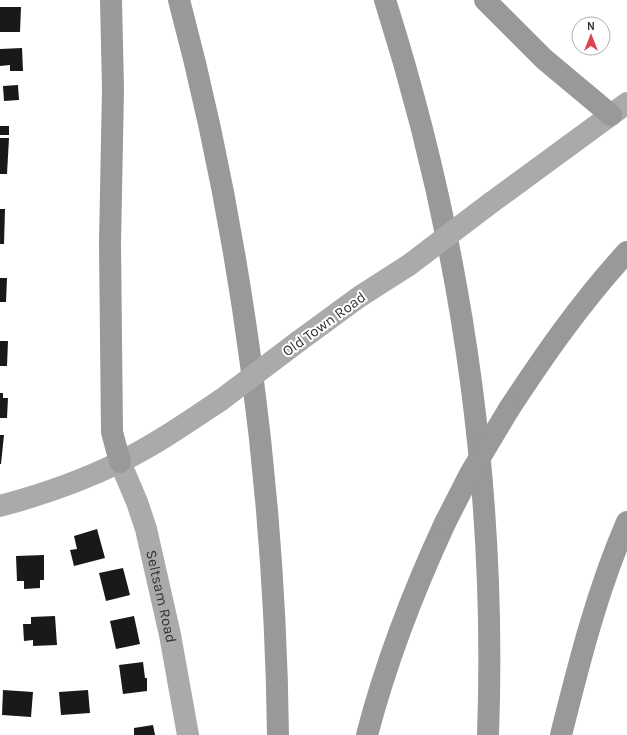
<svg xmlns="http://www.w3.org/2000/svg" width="627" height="735" font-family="Karla,sans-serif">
  <rect width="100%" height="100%" fill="#fff"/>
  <g fill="#191919">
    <path d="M0 7H21L20 32H0Z"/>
    <path d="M22 48 23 71H10V65L0 66V49Z"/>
    <path d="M18 85 19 100 4 101 3 86Z"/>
    <rect x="0" y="126" width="9" height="9"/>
    <path d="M0 138H9L7 174H0Z"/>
    <path d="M0 209H5L4 244H0Z"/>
    <path d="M0 278H7L6 302H0Z"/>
    <path d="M0 341H8L7 366H0Z"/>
    <path d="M0 393H3V398H8L7 418H0Z"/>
    <path d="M0 435H4L1 464H0Z"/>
    <path d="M97 529 105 558 74 566 70 550 77 549 74 536Z"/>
    <path d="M44 555V580H40V588L24 589V581H17L16 556Z"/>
    <path d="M123 568 130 595 106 601 99 573Z"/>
    <path d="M55 616 57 645 33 646V640L24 641 23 624H31V617Z"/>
    <path d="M134 616 140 644 116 649 110 621Z"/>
    <path d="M143 662 145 678H147V691L123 694 119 665Z"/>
    <path d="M3 690 33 692 31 717 2 715Z"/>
    <path d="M88 690 90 713 61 715 59 692Z"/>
    <path d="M153 725 155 735H134V728Z"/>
  </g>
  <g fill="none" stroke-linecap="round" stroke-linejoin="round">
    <g stroke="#aaa" stroke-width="22">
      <path d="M492 202 627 103"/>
      <path d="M299 341 359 297 409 265"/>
      <path id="s1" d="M120 462 137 502 146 529 170 635 188 735"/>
      <path d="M0 506C41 495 82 481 120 462 155 445 188 422 221 400"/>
    </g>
    <g stroke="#999" stroke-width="22">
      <path d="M111 0 113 89 110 243 112 432 120 462"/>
      <path d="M179 0C242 236 275 491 278 735"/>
      <path d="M385 0C461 239 497 485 488 735"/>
      <path d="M485 0 544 59 611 115"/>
      <path d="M509 409C545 354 582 301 627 252"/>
      <path d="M367 735C386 662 413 592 445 523"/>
      <path d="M561 735C579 663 597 591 627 522"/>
    </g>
    <g stroke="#aaa" stroke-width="22">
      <path d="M409 265 492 202"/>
      <path d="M221 400 299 341"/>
    </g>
    <path stroke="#999" stroke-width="22" d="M445 523 470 474 509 409"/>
  </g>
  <g text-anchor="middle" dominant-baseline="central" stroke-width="4" stroke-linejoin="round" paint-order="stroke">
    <g font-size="15" fill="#323232" stroke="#fff">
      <text transform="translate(324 324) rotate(-36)">Old Town Road</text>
      <text stroke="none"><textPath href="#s1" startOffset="141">Seltsam Road</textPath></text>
    </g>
  </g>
  <g transform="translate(591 36)"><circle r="19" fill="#ffffff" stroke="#adadad"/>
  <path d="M0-3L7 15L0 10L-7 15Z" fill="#d9444f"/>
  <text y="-6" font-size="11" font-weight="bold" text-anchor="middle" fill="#323232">N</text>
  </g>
</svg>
